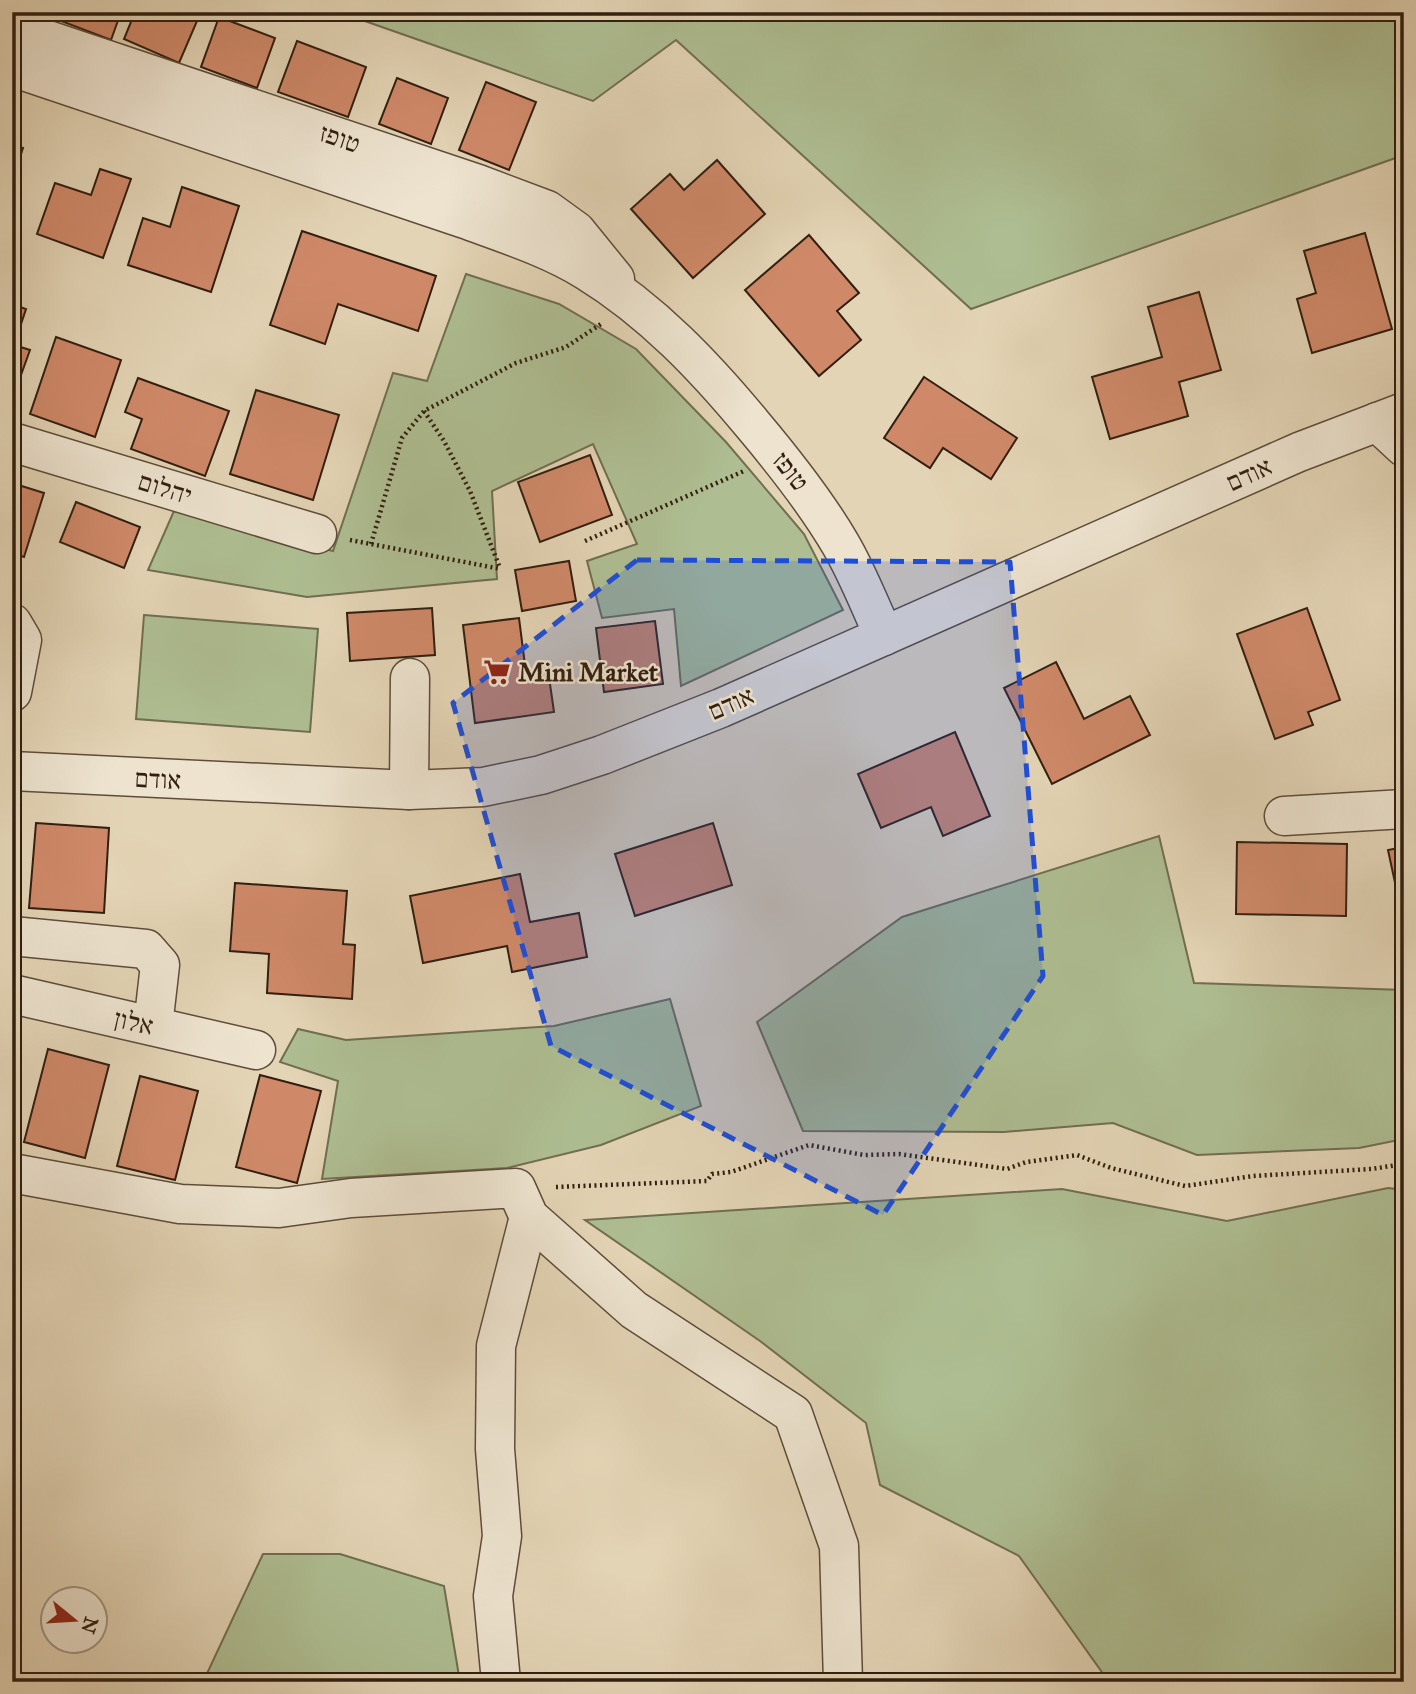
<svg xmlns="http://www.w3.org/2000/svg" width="1416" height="1694" font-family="'IM FELL Great Primer','Frank Ruhl Libre',serif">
  <rect width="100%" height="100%" fill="#e3d4b5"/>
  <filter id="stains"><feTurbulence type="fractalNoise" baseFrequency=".00286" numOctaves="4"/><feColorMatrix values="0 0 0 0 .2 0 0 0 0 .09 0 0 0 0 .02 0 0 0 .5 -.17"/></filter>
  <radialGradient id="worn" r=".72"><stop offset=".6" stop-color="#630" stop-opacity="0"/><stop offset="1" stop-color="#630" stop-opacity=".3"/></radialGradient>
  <g fill="#aebe92" stroke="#706e51" stroke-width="2">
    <path d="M339 12H1404V155L971 309 676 40 593 101Z"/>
    <path d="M466 274 559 304 636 349 726 442 804 534 843 610 681 686 674 609 602 618 587 561 637 544 593 444 492 491 497 579 307 597 148 570 174 511 333 551 393 373 427 381Z"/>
    <path d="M144 615 318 629 310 732 136 719Z"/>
    <path d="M1159 836 1194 983 1404 990V1139L1359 1148 1197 1155 1113 1123 1004 1132 803 1131 757 1022 902 917Z"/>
    <path d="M670 999 701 1106 601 1145 507 1168 322 1179 338 1081 280 1062 298 1029 346 1040 554 1026Z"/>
    <path d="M1388 1188 1404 1190V1682H1109L1019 1556 880 1485 866 1423 760 1341 585 1220 1062 1189 1227 1221Z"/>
    <path d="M263 1554H340L444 1586 460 1682H203Z"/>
  </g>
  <g fill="#cf8969" stroke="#311e10" stroke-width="2">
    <path d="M64 12H121L111 40 61 21Z"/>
    <path d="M135 12H195L200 14 179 63 124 39Z"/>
    <path d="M219 17 275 38 257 88 201 67Z"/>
    <path d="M297 41 366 67 348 117 278 92Z"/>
    <path d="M397 78 448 98 431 144 379 124Z"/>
    <path d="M486 82 536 102 509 170 459 150Z"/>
    <path d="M12 145 23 148 12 182Z"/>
    <path d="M717 160 765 214 693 278 631 209 670 174 684 190Z"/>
    <path d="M100 169 131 179 103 258 37 234 55 183 91 195Z"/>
    <path d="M182 187 239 206 211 292 128 265 143 218 170 227Z"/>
    <path d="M302 231 436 276 418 331 338 304 325 344 270 325Z"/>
    <path d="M1365 233 1392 329 1312 353 1297 299 1316 293 1304 251Z"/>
    <path d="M809 235 859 293 837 311 861 340 819 376 745 290Z"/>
    <path d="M1199 292 1221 370 1179 382 1188 416 1110 439 1092 377 1162 357 1148 307Z"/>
    <path d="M12 304 26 309 14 345 30 350 12 400Z"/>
    <path d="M56 337 121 360 95 437 30 414Z"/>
    <path d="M924 377 1017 438 991 479 943 448 930 468 884 438Z"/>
    <path d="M138 378 229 411 205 476 131 449 142 419 125 412Z"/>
    <path d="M256 390 339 415 313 500 230 474Z"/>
    <path d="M590 455 612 515 540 542 518 482Z"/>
    <path d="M12 483 44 493 24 557 12 553Z"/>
    <path d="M76 502 140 527 124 568 60 542Z"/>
    <path d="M569 561 576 601 522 611 515 570Z"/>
    <path d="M432 608 435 655 350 661 347 613Z"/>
    <path d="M1307 608 1340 700 1308 712 1313 725 1275 739 1237 634Z"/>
    <path d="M519 618 526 673 548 670 554 712 475 723 463 625Z"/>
    <path d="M655 621 663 684 604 692 596 628Z"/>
    <path d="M1056 662 1084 719 1130 696 1150 735 1052 784 1004 688Z"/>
    <path d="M955 732 990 816 943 836 931 807 881 828 858 774Z"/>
    <path d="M36 823 109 828 104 913 29 908Z"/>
    <path d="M713 823 732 885 635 916 615 854Z"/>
    <path d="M1237 842 1347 844 1346 916 1236 914Z"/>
    <path d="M1404 847V905L1400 906 1388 850Z"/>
    <path d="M520 874 530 922 579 913 587 957 512 972 507 946 423 963 410 896Z"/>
    <path d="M235 883 347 891 343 944 355 945 352 999 267 993 269 954 230 951Z"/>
    <path d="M48 1049 109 1065 85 1158 24 1142Z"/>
    <path d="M260 1075 321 1091 297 1183 236 1167Z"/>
    <path d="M140 1076 198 1091 175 1180 117 1166Z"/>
  </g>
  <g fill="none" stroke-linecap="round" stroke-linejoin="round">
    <defs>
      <g id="minor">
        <path d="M12 28 478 184 547 210 576 231 615 279"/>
        <path d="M12 67 465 219C506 234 550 248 587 271 652 311 705 367 753 425 785 463 816 502 841 545 858 574 870 606 884 636"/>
        <path d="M1377 422 1404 447"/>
        <path d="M12 442 317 534"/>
        <path d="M12 623 22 640 12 692"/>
        <path d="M12 771 409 790 483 787 541 775 602 755 721 708 1299 452 1404 412"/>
        <path d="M409 790 410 678"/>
        <path d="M1284 816 1404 809"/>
        <path d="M12 936 146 949 160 965 153 1026"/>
        <path d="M12 994 256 1050"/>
        <path d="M12 1173 180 1204 279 1208 351 1198 516 1188 529 1217 634 1310 793 1414 839 1546 843 1682"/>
        <path d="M501 1682 493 1596 502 1536 495 1449 496 1346 529 1217"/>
      </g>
    </defs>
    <use href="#minor" stroke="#5e4c39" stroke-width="41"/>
    <g stroke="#311e10" stroke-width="4.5" stroke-dasharray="2 3.5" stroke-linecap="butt">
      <path d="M424 411 444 441 470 491 500 568"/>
      <path d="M350 540 501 569"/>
      <path d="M585 541 744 471"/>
      <path d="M371 544 402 438 424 411 516 363 566 347 601 324"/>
      <path d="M556 1187 707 1181 712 1174 731 1172 809 1145 864 1155 899 1154 1007 1169 1026 1162 1077 1155 1111 1168 1185 1186 1253 1176 1371 1169 1404 1164"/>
    </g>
    <use href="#minor" stroke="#ede3cf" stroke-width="38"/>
  </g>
  <path fill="#1d4ed8" fill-opacity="0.2" stroke="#1d4ed8" stroke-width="5" stroke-dasharray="14 9" stroke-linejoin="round" d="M637 560 1010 562 1043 976 883 1215 551 1046 453 703Z"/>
  <defs>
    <symbol id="supermarket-bare" viewBox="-9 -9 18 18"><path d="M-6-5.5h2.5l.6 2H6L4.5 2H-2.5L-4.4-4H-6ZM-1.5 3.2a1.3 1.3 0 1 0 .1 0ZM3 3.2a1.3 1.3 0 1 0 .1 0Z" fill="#8f2418" stroke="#ede3cf" stroke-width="2.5" paint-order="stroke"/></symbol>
  </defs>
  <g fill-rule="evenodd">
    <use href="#supermarket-bare" x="478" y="653" width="38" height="38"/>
  </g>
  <g text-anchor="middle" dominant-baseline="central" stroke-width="5" stroke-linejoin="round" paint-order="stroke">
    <g font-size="26" fill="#311e10" stroke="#ede3cf">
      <text transform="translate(340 138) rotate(19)">טופז</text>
      <text transform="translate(791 471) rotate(52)">טופז</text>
      <text transform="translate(1249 474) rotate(-24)">אודם</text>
      <text transform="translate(165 488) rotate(17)">יהלום</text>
      <text transform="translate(731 703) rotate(-23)">אודם</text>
      <text transform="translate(158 779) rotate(3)">אודם</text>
      <text transform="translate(134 1022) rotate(13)">אלון</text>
    </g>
    <g font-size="26" font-weight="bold" fill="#311e10" stroke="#ede3cf" text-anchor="start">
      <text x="518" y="672">Mini Market</text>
    </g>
  </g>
  <rect width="1416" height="1694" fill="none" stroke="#e3d4b5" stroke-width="42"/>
  <rect x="14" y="14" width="1388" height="1666" fill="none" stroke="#311e10" stroke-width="3.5"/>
  <rect x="21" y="21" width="1374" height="1652" fill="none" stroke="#311e10" stroke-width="2"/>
  <g transform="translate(74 1620) rotate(108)"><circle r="33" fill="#ede3cf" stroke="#a29483" stroke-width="2"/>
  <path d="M0-5L12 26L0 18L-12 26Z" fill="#8f2418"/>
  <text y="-10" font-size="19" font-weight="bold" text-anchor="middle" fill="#311e10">N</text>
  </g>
  <rect width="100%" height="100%" filter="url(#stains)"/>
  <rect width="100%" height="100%" fill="url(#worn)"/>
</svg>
